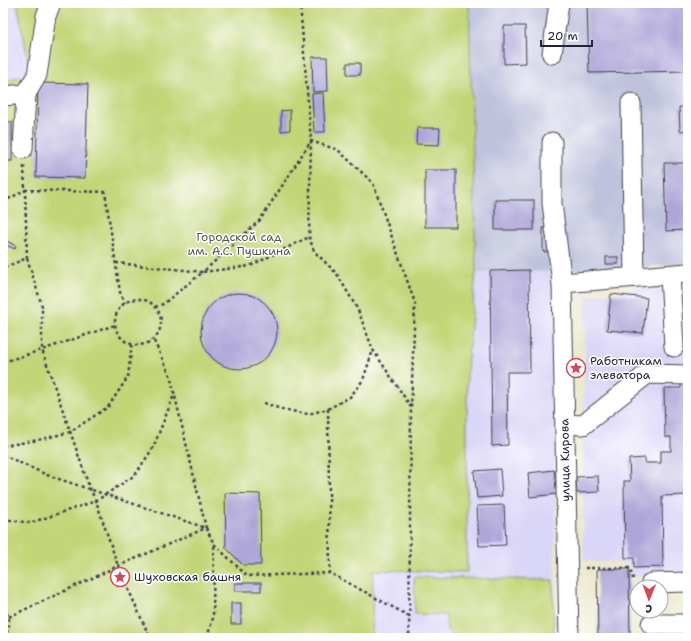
<svg xmlns="http://www.w3.org/2000/svg" width="691" height="641" font-family="'Shantell Sans',sans-serif">
  <rect width="100%" height="100%" fill="#fff"/>
  <filter id="ink" filterUnits="userSpaceOnUse"><feTurbulence type="fractalNoise" baseFrequency=".025" numOctaves="2"/><feDisplacementMap in="SourceGraphic" scale="8" xChannelSelector="R" yChannelSelector="G"/><feConvolveMatrix kernelMatrix="1 2 1 2 8 2 1 2 1" color-interpolation-filters="sRGB"/></filter>
  <filter id="wash" filterUnits="userSpaceOnUse"><feTurbulence type="fractalNoise" baseFrequency=".012" numOctaves="4" result="noise"/><feDisplacementMap in="SourceGraphic" scale="16" xChannelSelector="R" yChannelSelector="G"/><feGaussianBlur stdDeviation="0.9" result="paint"/><feColorMatrix in="noise" values="0 0 0 0 0 0 0 0 0 0 0 0 0 0 0 0 0 1.4 0 .05"/><feComposite in="paint" operator="in"/></filter>
  <g filter="url(#wash)">
    <rect width="100%" height="100%" fill="#ece7cb"/>
    <g fill="#dad6f7">
      <path d="M3 3H17L31 75 3 80Z"/>
      <path d="M556 271 555 638H372V569H467V368L474 273Z"/>
      <path d="M688 280V575L671 577H634L628 563 583 561V425L586 297Z"/>
    </g>
    <path fill="#c0c2dd" d="M469 3H688V264L578 271 476 273Z"/>
    <g fill="#c2d577" stroke="#727c59">
      <path d="M17 3H469L476 272 467 369V572L373 570 372 638H3V80L31 75Z"/>
      <path d="M414 577 553 580 554 634 552 638H454L447 630 446 615 415 614Z"/>
    </g>
    <g id="blocks">
      <g fill="#ada6d8">
        <path d="M524 3H547V7L524 4Z"/>
        <path d="M587 3H688V71L589 73Z"/>
        <path d="M504 26H525L526 63 504 64Z"/>
        <path d="M312 57H327L328 91 313 92Z"/>
        <rect x="347" y="63" width="13" height="12"/>
        <path d="M38 83 88 84 85 178 36 177Z"/>
        <path d="M323 93 325 132H314L312 94Z"/>
        <path d="M679 107H688V130L680 131Z"/>
        <path d="M290 110V130L281 131V111Z"/>
        <rect x="3" y="122" width="9" height="39"/>
        <path d="M417 128H440L439 145 416 144Z"/>
        <path d="M664 163H688V230L666 231Z"/>
        <rect x="425" y="170" width="31" height="57"/>
        <rect x="495" y="200" width="39" height="30"/>
        <path d="M543 228H550L549 252H543Z"/>
        <path d="M3 239 16 246 15 249 3 244Z"/>
        <rect x="606" y="257" width="12" height="7"/>
        <path d="M529 270 530 372H507L508 445 492 446 490 271Z"/>
        <circle cx="239" cy="331" r="38"/>
        <path d="M611 294 647 298 643 333 607 330Z"/>
        <path d="M681 380H688V495L662 496 663 567 634 568V558H625L624 481H630L629 459 645 458V463H661V451H671V437H665L664 388H681Z"/>
        <path d="M500 469 502 496 477 498 474 471Z"/>
        <path d="M554 470 557 494 530 497 528 473Z"/>
        <path d="M598 476 599 492 577 493 576 477Z"/>
        <path d="M225 493 260 494 261 565H243L226 548Z"/>
        <path d="M504 505 506 545 479 546 477 506Z"/>
        <path d="M597 569H629L630 638H598Z"/>
        <rect x="235" y="583" width="26" height="8"/>
        <rect x="231" y="603" width="10" height="21"/>
        <rect x="661" y="634" width="27" height="4"/>
      </g>
    </g>
  </g>
  <g filter="url(#ink)">
    <use href="#blocks" fill-opacity="0" stroke="#404051" stroke-width="1"/>
    <g fill="none" stroke-linecap="round" stroke-linejoin="round">
      <defs>
        <g id="minor">
          <path d="M552 54 559 3"/>
          <path d="M26 94 37 75 46 16 51 3"/>
          <path d="M3 96 26 94 23 149"/>
          <path d="M631 103 634 277"/>
          <path d="M552 142V203L562 283 688 273"/>
          <path d="M670 275 674 347"/>
          <path d="M562 283 569 638"/>
          <path d="M565 424 583 425 647 374 688 375"/>
          <path d="M651 583 688 582"/>
          <path d="M651 624H688"/>
        </g>
      </defs>
      <use href="#minor" stroke="#404051" stroke-width="21"/>
      <g stroke="#404051" stroke-width="2.5" stroke-dasharray="3 3" stroke-linecap="butt">
        <path d="M300 3 311 141 309 237 314 251 337 274 358 310 373 350 411 407"/>
        <path d="M24 166 25 190 105 192 120 292 125 303"/>
        <path d="M3 202 25 190 27 258 3 268"/>
        <path d="M27 258 42 306V350L90 489 96 501 118 566 150 638"/>
        <path d="M116 263 203 272 260 220 311 141 338 150 373 183 415 303 411 407 409 638"/>
        <circle cx="138" cy="322" r="23"/>
        <path d="M155 307 163 304 203 272 250 266 309 237"/>
        <path d="M3 362 42 350 115 325"/>
        <path d="M264 403 281 409 308 414 328 409 350 397 363 380 373 350"/>
        <path d="M328 409 330 573"/>
        <path d="M3 446 38 440 70 432 108 407 128 377 132 344"/>
        <path d="M3 455 47 475 206 528 214 544 247 576 330 573 409 616"/>
        <path d="M3 519 30 523 96 501 135 475 153 448 174 395"/>
        <path d="M585 568H630L633 579"/>
        <path d="M3 608C12 617 10 628 4 638"/>
        <path d="M9 617 118 566 206 528 170 375 153 339"/>
        <path d="M207 638 213 618 214 545"/>
      </g>
      <use href="#minor" stroke="#fff" stroke-width="19"/>
    </g>
  </g>
  <defs>
    <symbol id="sight-ring" viewBox="-11 -11 22 22"><circle r="9.5" fill="#fff" stroke="#d1495b" stroke-width="1.5"/><path d="M0-6L1.8-2.2L6-1.7L2.9 1.2L3.7 5.4L0 3.3L-3.7 5.4L-2.9 1.2L-6-1.7L-1.8-2.2Z" fill="#d1495b"/></symbol>
  </defs>
  <g fill-rule="evenodd">
    <use href="#sight-ring" x="565" y="357" width="22" height="22"/>
    <use href="#sight-ring" x="109" y="566" width="22" height="22"/>
  </g>
  <g text-anchor="middle" dominant-baseline="central" stroke-width="3" stroke-linejoin="round" paint-order="stroke">
    <g font-size="12" fill="#52584d" stroke="#fff">
      <text x="239" y="237">Городской сад<tspan x="239" dy="14">им. А.С. Пушкина</tspan></text>
    </g>
    <g font-size="12" fill="#22223b" stroke="#fff" text-anchor="start">
      <text x="590" y="361">Работникам<tspan x="590" dy="14">элеватора</tspan></text>
      <text x="134" y="577">Шуховская башня</text>
    </g>
    <g font-size="12" fill="#22223b" stroke="#fff">
      <text transform="translate(565 460) rotate(-91)">улица Кирова</text>
    </g>
  </g>
  <rect width="691" height="641" fill="none" stroke="#fff" stroke-width="16"/>
  <g transform="translate(649 599) rotate(181)"><circle r="19" fill="#ffffff" stroke="#a7a7b1"/>
  <path d="M0-3L7 15L0 10L-7 15Z" fill="#d1495b"/>
  <text y="-6" font-size="11" font-weight="bold" text-anchor="middle" fill="#22223b">С</text>
  </g>
  <path d="M541 40v6h51v-6" fill="none" stroke="#22223b" stroke-width="2"/>
  <text x="547" y="40" font-size="12" fill="#22223b" stroke="#ffffff" stroke-width="3" paint-order="stroke">20 m</text>
</svg>
